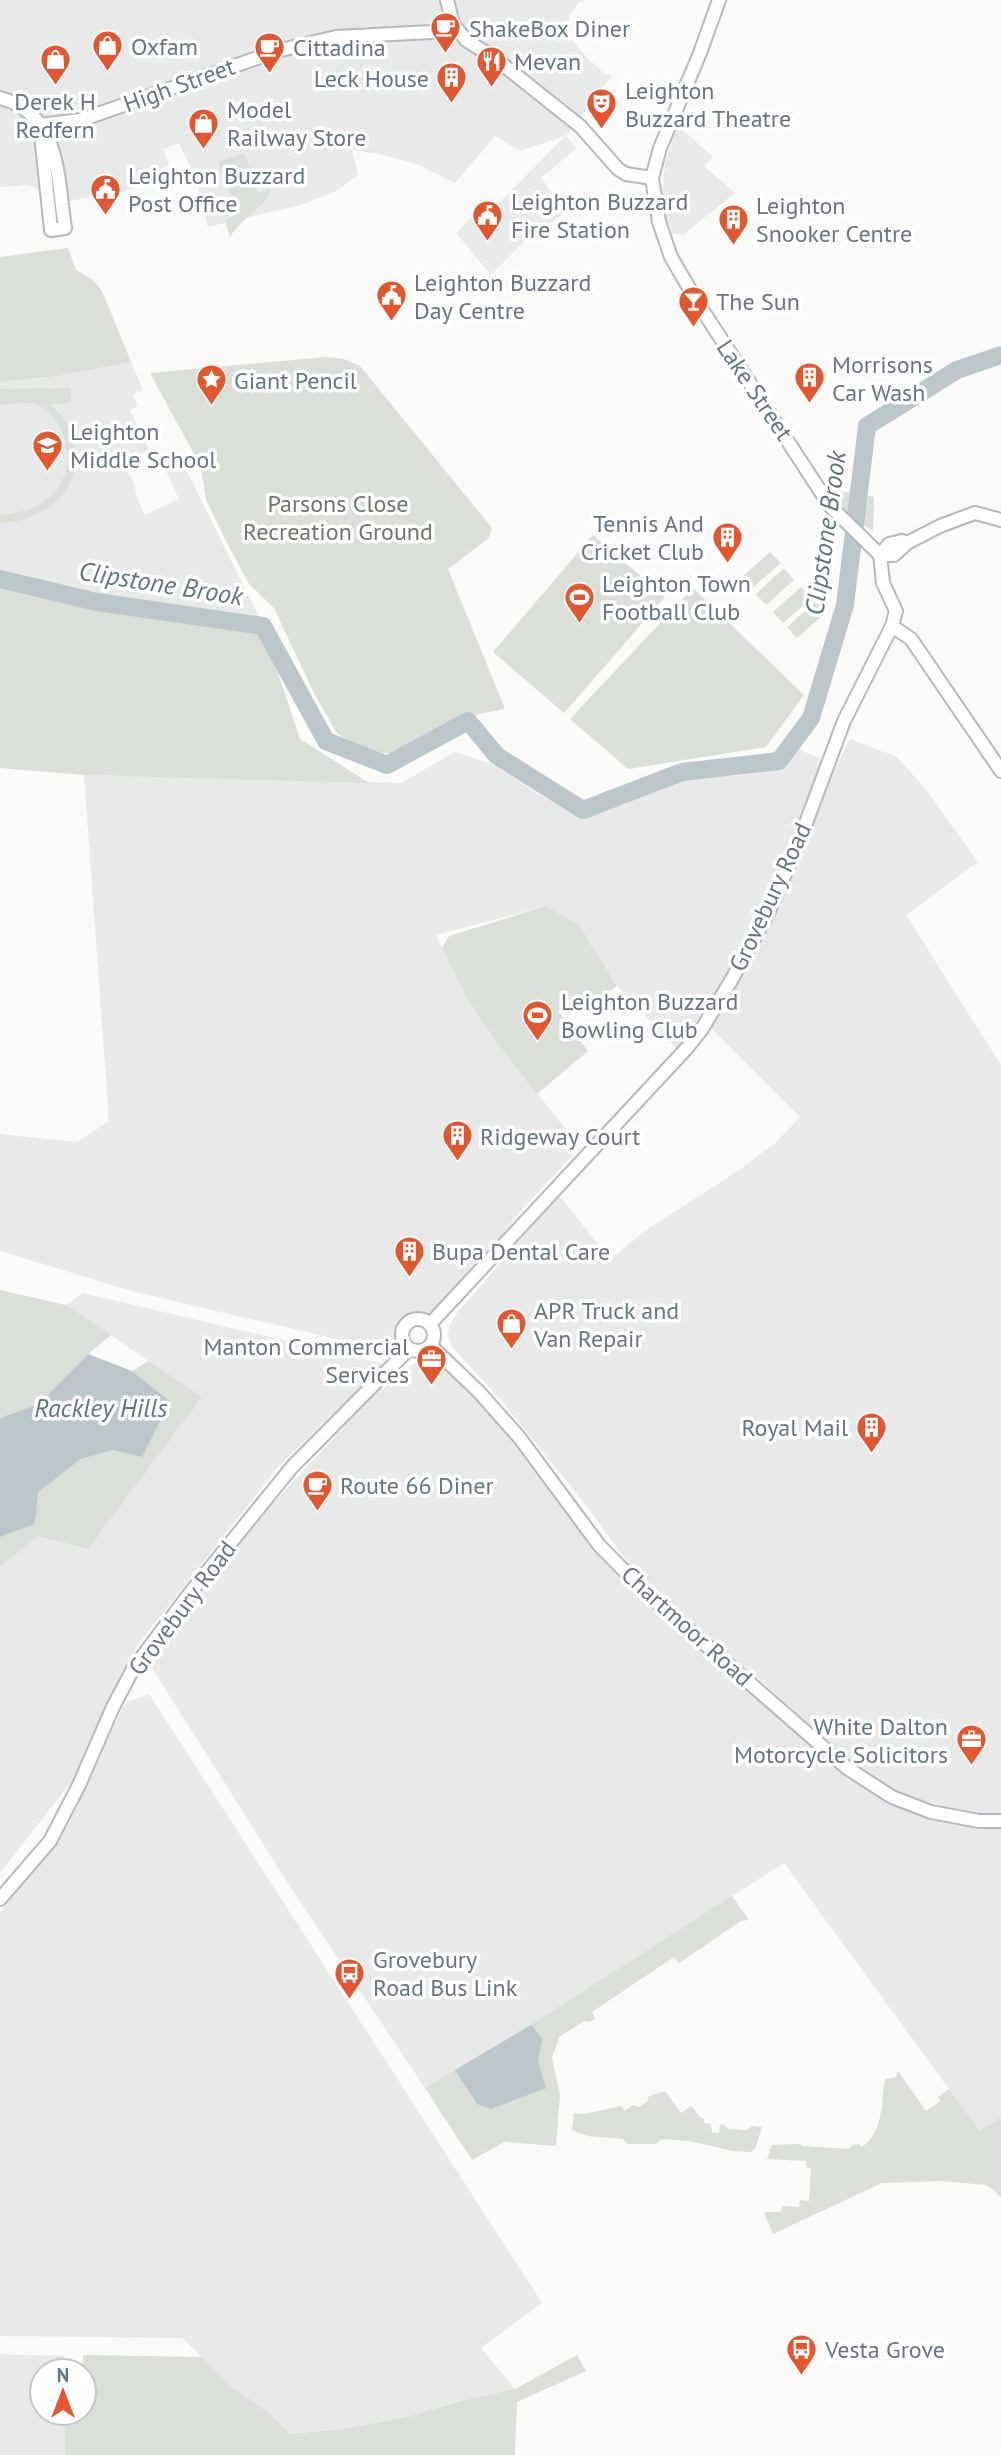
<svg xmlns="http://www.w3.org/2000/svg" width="1001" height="2455" font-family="'PT Sans',sans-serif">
  <rect width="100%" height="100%" fill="#fafaf8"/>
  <g fill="#e8e9e9">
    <path d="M0 0H586L580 2 569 15V36L587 58 605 74 612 75 566 136 577 148 541 178 566 212 544 228H537L491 275 456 233 488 200 496 206 565 136 520 151 495 136 455 183 419 165 379 154 352 150 358 175 338 190 301 205 208 227 196 179 179 143 163 149 169 165 142 179 145 184 123 192 65 202 29 185 0 187Z"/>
    <path d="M677 125 713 157 704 166 735 193 683 235 669 233 665 224 662 200 665 163Z"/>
    <path d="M131 362 143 390 133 395 138 406 130 410 149 450 123 464 135 485 136 496 145 515 179 499 165 469 173 465 178 470 185 467 260 619 98 596 0 570V382L58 376Z"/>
    <path d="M850 739 897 757 924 787 978 862 906 915 1001 1065V1815L964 1812 915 1799 868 1776 845 1760 762 1682 643 1583 585 1504 500 1399 453 1348 448 1337 449 1326 458 1312 559 1195 610 1260 643 1232 738 1171 775 1143 800 1117 711 1028 773 915 808 821Z"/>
    <path d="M798 749 821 759 819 771 765 905 728 978 677 1049 617 986 579 925 546 906 436 935 468 1000 492 1036 580 1147 520 1212 486 1256 430 1312 385 1353 341 1340 135 1292 0 1251V1134L77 1142 109 1121 84 775 401 783 455 752 494 765 536 793 561 805 583 811H605L625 804 665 777 687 773 737 776 761 771 777 765Z"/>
    <path d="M83 1293 385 1364 278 1467 136 1647 71 1782 0 1873V1567L38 1536 88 1549 202 1397 66 1305Z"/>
    <path d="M436 1360 465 1380 598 1549 839 1769 865 1785 961 1816 1001 1817V2118L979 2130 784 1863 543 2017 425 2088 291 1888 147 1660 267 1510 368 1401 415 1363Z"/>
    <path d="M149 1694 542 2303 481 2348 515 2389 465 2400 407 2417 344 2429 289 2434 271 2414 234 2389 182 2338 0 2336V1913L70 1822 125 1703Z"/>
    <path d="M0 2354 65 2356V2371H42V2413H65V2455H0Z"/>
  </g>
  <g fill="#dadfd7">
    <path d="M244 153 258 193 270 189 271 191C261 210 241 218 230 237L225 220 238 214 218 162Z"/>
    <path d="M68 248 76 270 93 280 102 291 131 362 58 376 0 382V257Z"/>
    <path d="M326 357 344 359 360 366 492 528 489 538 448 569 505 709 468 716 392 754 362 750 337 733 314 693 274 608 249 584 225 539 206 500 201 467 150 373Z"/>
    <path d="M71 388V403L51 404C103 454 69 520 0 523V515C46 513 82 480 62 433 58 422 49 409 38 405 28 401 11 404 0 405V389Z"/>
    <path d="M833 490 874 497 873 531C857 520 837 510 833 490Z"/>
    <path d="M593 535 665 597 564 713 493 652Z"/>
    <path d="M770 552 781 563 752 588 742 577Z"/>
    <path d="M784 568 794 580 766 605 756 594Z"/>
    <path d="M0 570 98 596 260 619 300 739 369 783 84 775 0 768Z"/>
    <path d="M801 587 812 598 783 623 773 612Z"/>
    <path d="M693 588 804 695 766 747 628 769 570 719Z"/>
    <path d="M815 602 825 613 797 638 787 627Z"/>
    <path d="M546 906 579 925 617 986 589 1007 577 993 558 1011 588 1051 537 1094 492 1036 468 1000 442 948 449 936Z"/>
    <path d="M0 1290 66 1305 111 1335 88 1354 39 1404 0 1418Z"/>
    <path d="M149 1361 202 1397 88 1549 38 1536 0 1567V1537L35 1524 37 1492 81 1459 113 1450 170 1401 132 1371Z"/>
    <path d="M732 1896 749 1920 741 1921 679 1963 674 1957 592 2012 595 2019 589 2022 584 2021 559 2037 552 2058 560 2095 556 2146 504 2142 472 2160 425 2088 543 2017Z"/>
    <path d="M898 2071 926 2111 941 2101 938 2097 949 2089 979 2130 1001 2118V2198L994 2190 986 2185 941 2181 882 2183 773 2234 764 2212H781L782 2206 799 2207 800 2200 809 2201 811 2168H807L806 2161 767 2159 772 2145 800 2144 802 2146 848 2149 853 2145 859 2144 861 2147C884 2134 881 2102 885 2079L896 2077Z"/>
    <path d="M661 2092H666L681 2113 691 2106 701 2118 704 2119V2123L711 2124 712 2132 719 2133 720 2125 723 2124 729 2129 747 2130 752 2126 762 2127 755 2149 751 2152 733 2151 689 2141 661 2139 656 2144H628L623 2139 588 2136 572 2130 574 2113 584 2114 621 2106 625 2111 633 2105 639 2107 648 2101V2097Z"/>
    <rect x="833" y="2346" width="24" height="14"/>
    <path d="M83 2355 201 2357 234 2389 271 2414 289 2434 344 2429 407 2417 465 2400 515 2389 577 2355 586 2371 517 2402 515 2455H65V2413H84Z"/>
  </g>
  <g fill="#bbc7cb">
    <path d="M88 1354 132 1371 170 1401 142 1457 113 1450 81 1459 38 1492 35 1524 0 1537V1418L39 1404Z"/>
    <path d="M531 2025 542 2038 538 2061 546 2088 491 2109 477 2104 455 2070Z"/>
  </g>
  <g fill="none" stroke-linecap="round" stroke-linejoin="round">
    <path stroke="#bbc7cb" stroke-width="18" d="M0 579 97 602 263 626 326 741 387 765 468 721 497 756 583 810 682 772 779 761 811 718 845 605 867 426 957 370 1001 355"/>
    <defs>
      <g id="secondary">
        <path d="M447 0 453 24 466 40 497 60 561 111 580 126 618 169 626 174 652 178"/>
        <path d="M0 98C61 114 57 177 65 228L51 230 40 125"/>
        <path d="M40 125 81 120 277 51 336 37 431 32 453 24"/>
        <path d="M880 555 889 544 902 541 907 543 940 526 975 513 1001 520"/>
        <path d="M880 555H894L907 543"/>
        <path d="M892 626 911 639 1001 771"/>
        <path d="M431 1346 479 1392 519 1437 599 1545 643 1590 847 1768 892 1797 931 1812 979 1821H1001"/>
      </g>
      <g id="primary">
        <circle cx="418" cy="1335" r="16"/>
        <path d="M430 1324 686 1049 702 1029 732 979 768 913 800 839 844 721 892 626 896 611 883 583 880 555 830 506 699 305 671 257 659 222 652 178 660 148 700 53 719 0"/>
        <path d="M0 1899 50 1841 79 1785 113 1707 133 1669 190 1593 292 1467 409 1349"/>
      </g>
    </defs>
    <use href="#secondary" stroke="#b3babf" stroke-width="16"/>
    <use href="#primary" stroke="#b5babe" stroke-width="16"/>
    <use href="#secondary" stroke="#fff" stroke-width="12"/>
    <use href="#primary" stroke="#fff" stroke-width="12"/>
  </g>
  <defs>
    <symbol id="cafe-pin" viewBox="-11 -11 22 30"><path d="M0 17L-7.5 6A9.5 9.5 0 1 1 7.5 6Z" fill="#e4572e" stroke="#fff"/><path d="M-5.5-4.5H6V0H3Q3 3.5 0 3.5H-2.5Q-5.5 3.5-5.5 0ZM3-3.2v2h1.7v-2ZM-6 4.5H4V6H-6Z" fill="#fff"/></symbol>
    <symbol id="shop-pin" viewBox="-11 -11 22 30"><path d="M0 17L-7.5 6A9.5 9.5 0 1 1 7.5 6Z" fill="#e4572e" stroke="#fff"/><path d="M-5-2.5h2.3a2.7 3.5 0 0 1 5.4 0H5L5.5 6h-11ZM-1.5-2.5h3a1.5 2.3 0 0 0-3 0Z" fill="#fff"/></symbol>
    <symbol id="restaurant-pin" viewBox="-11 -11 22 30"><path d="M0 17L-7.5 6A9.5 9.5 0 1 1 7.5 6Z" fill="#e4572e" stroke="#fff"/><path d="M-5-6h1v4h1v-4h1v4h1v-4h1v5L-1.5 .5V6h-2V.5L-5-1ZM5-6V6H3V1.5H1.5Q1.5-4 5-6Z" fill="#fff"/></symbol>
    <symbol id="building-pin" viewBox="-11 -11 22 30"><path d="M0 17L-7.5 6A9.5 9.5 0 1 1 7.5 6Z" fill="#e4572e" stroke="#fff"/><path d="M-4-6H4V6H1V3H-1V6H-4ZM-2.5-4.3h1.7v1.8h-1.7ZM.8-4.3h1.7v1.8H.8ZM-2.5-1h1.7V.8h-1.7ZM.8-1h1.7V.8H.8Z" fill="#fff"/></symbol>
    <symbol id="theatre-pin" viewBox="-11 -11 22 30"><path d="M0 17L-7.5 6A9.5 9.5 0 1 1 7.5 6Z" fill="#e4572e" stroke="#fff"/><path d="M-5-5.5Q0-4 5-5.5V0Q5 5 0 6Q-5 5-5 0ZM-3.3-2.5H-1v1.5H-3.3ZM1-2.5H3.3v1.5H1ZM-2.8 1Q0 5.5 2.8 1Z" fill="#fff"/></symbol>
    <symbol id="civic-pin" viewBox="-11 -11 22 30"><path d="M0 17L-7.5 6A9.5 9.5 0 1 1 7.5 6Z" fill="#e4572e" stroke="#fff"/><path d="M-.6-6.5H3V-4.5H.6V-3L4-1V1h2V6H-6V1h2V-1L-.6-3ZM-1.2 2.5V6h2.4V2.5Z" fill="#fff"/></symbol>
    <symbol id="bar-pin" viewBox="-11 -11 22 30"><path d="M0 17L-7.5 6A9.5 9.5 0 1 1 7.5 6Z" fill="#e4572e" stroke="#fff"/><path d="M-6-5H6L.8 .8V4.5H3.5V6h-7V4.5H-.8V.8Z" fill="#fff"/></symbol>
    <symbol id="sight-pin" viewBox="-11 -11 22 30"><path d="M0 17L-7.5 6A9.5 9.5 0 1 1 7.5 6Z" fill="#e4572e" stroke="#fff"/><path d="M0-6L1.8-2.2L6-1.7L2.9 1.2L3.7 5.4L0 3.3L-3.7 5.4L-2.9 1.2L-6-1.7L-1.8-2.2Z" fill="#fff"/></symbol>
    <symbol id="school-pin" viewBox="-11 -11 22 30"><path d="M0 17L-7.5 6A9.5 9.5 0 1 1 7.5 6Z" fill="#e4572e" stroke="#fff"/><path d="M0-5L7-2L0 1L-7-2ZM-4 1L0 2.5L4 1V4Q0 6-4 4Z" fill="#fff"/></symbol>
    <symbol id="stadium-pin" viewBox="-11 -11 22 30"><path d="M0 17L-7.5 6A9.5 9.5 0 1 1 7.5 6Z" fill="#e4572e" stroke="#fff"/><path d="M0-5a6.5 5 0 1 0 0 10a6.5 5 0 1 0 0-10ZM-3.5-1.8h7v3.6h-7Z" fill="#fff"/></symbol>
    <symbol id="office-pin" viewBox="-11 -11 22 30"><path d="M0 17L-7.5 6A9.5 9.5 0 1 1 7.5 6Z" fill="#e4572e" stroke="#fff"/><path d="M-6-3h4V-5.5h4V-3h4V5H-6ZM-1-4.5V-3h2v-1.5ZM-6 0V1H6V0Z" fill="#fff"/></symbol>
    <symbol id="bus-pin" viewBox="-11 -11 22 30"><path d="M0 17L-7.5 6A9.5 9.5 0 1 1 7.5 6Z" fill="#e4572e" stroke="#fff"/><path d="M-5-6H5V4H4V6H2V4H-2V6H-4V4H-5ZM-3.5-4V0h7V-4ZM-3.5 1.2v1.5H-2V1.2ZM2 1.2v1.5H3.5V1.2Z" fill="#fff"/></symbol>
  </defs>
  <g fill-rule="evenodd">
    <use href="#cafe-pin" x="428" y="10" width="35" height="47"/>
    <use href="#shop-pin" x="90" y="28" width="35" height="47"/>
    <use href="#cafe-pin" x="252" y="30" width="35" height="47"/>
    <use href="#shop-pin" x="38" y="42" width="35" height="47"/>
    <use href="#restaurant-pin" x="474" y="44" width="35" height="47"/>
    <use href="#building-pin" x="434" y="60" width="35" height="47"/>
    <use href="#theatre-pin" x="584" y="86" width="35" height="47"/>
    <use href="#shop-pin" x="186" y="106" width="35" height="47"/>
    <use href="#civic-pin" x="88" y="172" width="35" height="47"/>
    <use href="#civic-pin" x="470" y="198" width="35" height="47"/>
    <use href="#building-pin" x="716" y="202" width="35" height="47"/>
    <use href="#civic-pin" x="374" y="278" width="35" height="47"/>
    <use href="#bar-pin" x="676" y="284" width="35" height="47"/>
    <use href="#building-pin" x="792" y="360" width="35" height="47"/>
    <use href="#sight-pin" x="194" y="362" width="35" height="47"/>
    <use href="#school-pin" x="30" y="428" width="35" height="47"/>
    <use href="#building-pin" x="710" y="520" width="35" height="47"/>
    <use href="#stadium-pin" x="562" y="580" width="35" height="47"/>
    <use href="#stadium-pin" x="520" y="998" width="35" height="47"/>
    <use href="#building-pin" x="440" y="1118" width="35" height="47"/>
    <use href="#building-pin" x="392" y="1234" width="35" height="47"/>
    <use href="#shop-pin" x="494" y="1306" width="35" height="47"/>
    <use href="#office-pin" x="414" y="1342" width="35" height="47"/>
    <use href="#building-pin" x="854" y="1410" width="35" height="47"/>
    <use href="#cafe-pin" x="300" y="1468" width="35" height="47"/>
    <use href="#office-pin" x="954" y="1722" width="35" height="47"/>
    <use href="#bus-pin" x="332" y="1956" width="35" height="47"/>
    <use href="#bus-pin" x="784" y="2332" width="35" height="47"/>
  </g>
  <g text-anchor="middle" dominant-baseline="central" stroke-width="7" stroke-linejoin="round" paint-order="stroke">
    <g font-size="24" fill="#657683" stroke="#fff" text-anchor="start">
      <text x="469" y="28">ShakeBox Diner</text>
      <text x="131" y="46">Oxfam</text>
      <text x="293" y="47">Cittadina</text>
      <text x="514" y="61">Mevan</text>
      <text x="429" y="78" text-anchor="end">Leck House</text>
      <text x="625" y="90">Leighton<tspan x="625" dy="28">Buzzard Theatre</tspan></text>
      <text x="55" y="101" text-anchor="middle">Derek H<tspan x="55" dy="28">Redfern</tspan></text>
      <text x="227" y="109">Model<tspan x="227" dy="28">Railway Store</tspan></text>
      <text x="128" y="175">Leighton Buzzard<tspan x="128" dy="28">Post Office</tspan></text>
      <text x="511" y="201">Leighton Buzzard<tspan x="511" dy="28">Fire Station</tspan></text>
      <text x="756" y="205">Leighton<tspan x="756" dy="28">Snooker Centre</tspan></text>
      <text x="414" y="282">Leighton Buzzard<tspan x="414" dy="28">Day Centre</tspan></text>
      <text x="716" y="301">The Sun</text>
      <text x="832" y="364">Morrisons<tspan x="832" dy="28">Car Wash</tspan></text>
      <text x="234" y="380">Giant Pencil</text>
      <text x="70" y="431">Leighton<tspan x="70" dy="28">Middle School</tspan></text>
      <text x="704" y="523" text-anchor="end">Tennis And<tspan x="704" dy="28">Cricket Club</tspan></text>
      <text x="602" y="583">Leighton Town<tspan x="602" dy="28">Football Club</tspan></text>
      <text x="561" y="1001">Leighton Buzzard<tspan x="561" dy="28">Bowling Club</tspan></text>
      <text x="480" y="1136">Ridgeway Court</text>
      <text x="432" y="1251">Bupa Dental Care</text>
      <text x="534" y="1310">APR Truck and<tspan x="534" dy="28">Van Repair</tspan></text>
      <text x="409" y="1346" text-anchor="end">Manton Commercial<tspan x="409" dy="28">Services</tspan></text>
      <text x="848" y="1427" text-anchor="end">Royal Mail</text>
      <text x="340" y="1485">Route 66 Diner</text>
      <text x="948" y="1726" text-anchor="end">White Dalton<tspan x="948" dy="28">Motorcycle Solicitors</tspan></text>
      <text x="373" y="1959">Grovebury<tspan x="373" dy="28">Road Bus Link</tspan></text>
      <text x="825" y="2349">Vesta Grove</text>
    </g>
    <g font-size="24" fill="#657683" stroke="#fff">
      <text transform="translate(179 85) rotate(-20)">High Street</text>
      <text transform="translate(755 390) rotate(56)">Lake Street</text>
      <text transform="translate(770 897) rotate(-65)">Grovebury Road</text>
      <text transform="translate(182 1608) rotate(-53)">Grovebury Road</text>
      <text transform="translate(687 1626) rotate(42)">Chartmoor Road</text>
    </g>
    <g font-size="24" fill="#687a64" stroke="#fff">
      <text x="338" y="503">Parsons Close<tspan x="338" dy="28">Recreation Ground</tspan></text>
    </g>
    <g font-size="26" font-style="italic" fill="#60757c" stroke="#fff">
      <text transform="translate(825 533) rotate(-82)">Clipstone Brook</text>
      <text transform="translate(161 583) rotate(9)">Clipstone Brook</text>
      <text x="101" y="1407">Rackley Hills</text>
    </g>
  </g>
  <g transform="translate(63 2392)"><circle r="33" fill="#ffffff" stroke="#c1c8cd" stroke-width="2"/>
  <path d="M0-5L12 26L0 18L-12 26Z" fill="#e4572e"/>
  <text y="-10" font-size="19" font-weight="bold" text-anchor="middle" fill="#657683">N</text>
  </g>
</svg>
